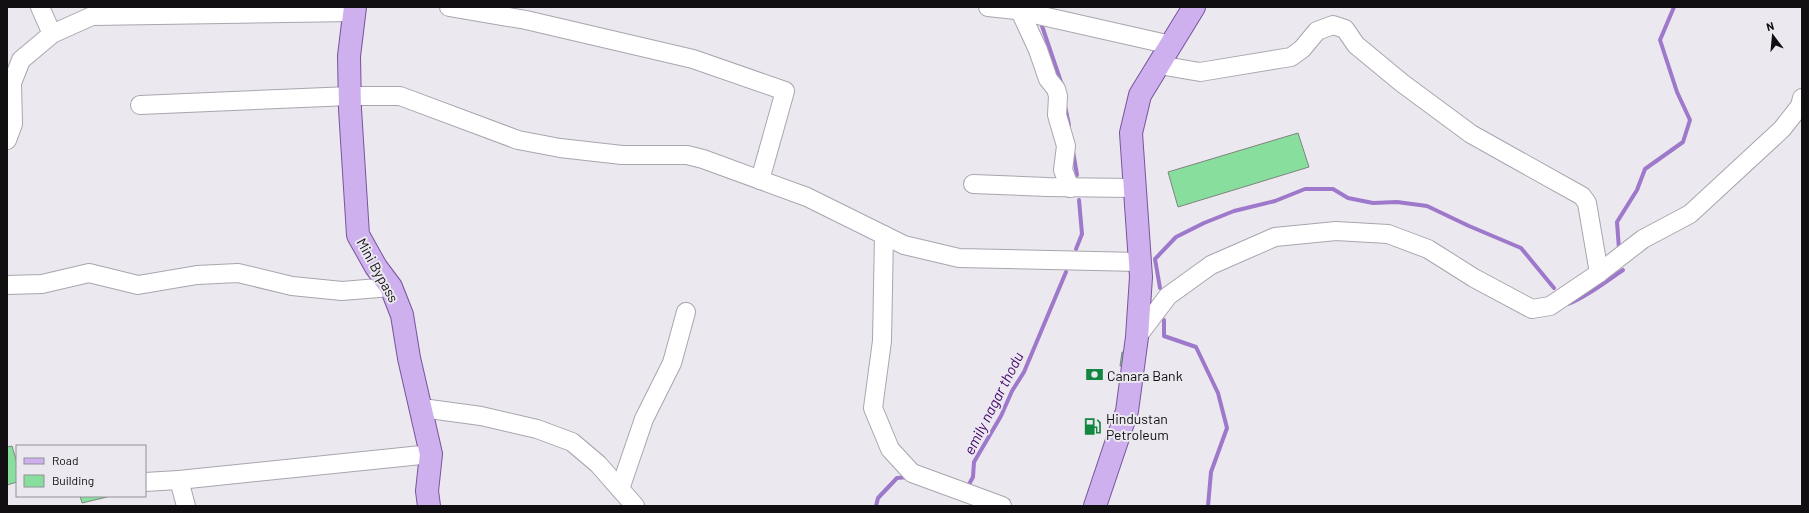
<svg xmlns="http://www.w3.org/2000/svg" width="1809" height="513" font-family="Barlow,sans-serif">
  <rect width="100%" height="100%" fill="#ebe8f0"/>
  <g fill="none" stroke-linecap="round" stroke-linejoin="round">
    <g stroke="#9e78ca" stroke-width="4">
      <path d="M1040 20 1062 85"/>
      <path d="M1065 106 1069 125"/>
      <path d="M1073 151 1077 175"/>
      <path d="M1076 249 1082 234 1079 200"/>
      <path d="M1619 249 1617 222 1637 190 1645 169 1683 142 1690 120 1677 92 1660 40 1674 7"/>
      <path d="M1160 288 1155 259 1176 237 1204 223 1234 211 1275 201 1305 189H1333L1348 198 1373 203 1397 202 1427 206 1469 226 1521 248 1554 288"/>
      <path d="M1568 304C1588 296 1605 282 1623 270"/>
      <path d="M1164 320V336L1196 347 1218 393 1227 428 1211 472 1208 506"/>
      <path d="M967 488 973 477 974 462 1001 416 1012 391 1024 372 1066 272"/>
      <path d="M876 506 878 498 897 478 908 477"/>
    </g>
  </g>
  <g fill="#88de9c" stroke="#7d847e">
    <path d="M1298 133 1309 167 1178 207 1168 172Z"/>
    <path d="M1122 352 1127 353 1125 366H1120Z"/>
    <path d="M12 446 17 463V482L7 485V447Z"/>
    <path d="M80 496H107V497L82 503Z"/>
  </g>
  <g fill="none" stroke-linecap="round" stroke-linejoin="round">
    <defs>
      <g id="minor">
        <path d="M40 7 52 34"/>
        <path d="M449 7 526 20 693 59 785 91 760 180"/>
        <path d="M988 7 1016 10 1171 45"/>
        <path d="M1020 11 1038 50 1048 79 1056 89 1058 96 1057 115 1066 146 1063 170 1070 188"/>
        <path d="M1159 65 1200 72 1291 57 1302 49 1317 31 1333 25 1345 29 1356 45 1402 83 1471 134 1582 196 1587 203 1599 273"/>
        <path d="M140 105 350 96H400L518 140 560 148 622 155H687L703 159 807 197 904 245 959 258 1140 262"/>
        <path d="M7 140 13 124 12 83 21 60 52 34 92 16 354 12"/>
        <path d="M973 184 1047 187 1135 188"/>
        <path d="M884 235 882 341 873 408 890 449 912 473 1002 506"/>
        <path d="M7 285 42 284 89 273 138 285 197 275 238 273 292 286 342 291 391 287"/>
        <path d="M1137 337 1168 296 1211 265 1275 237 1336 231 1388 234 1428 249 1474 278 1532 309 1550 306 1599 273 1643 239 1690 214 1782 129 1800 106 1802 98"/>
        <path d="M422 408 481 416 537 429 572 442 598 464 635 506"/>
        <path d="M179 480 431 454"/>
        <path d="M145 482 179 480 186 506"/>
        <path d="M620 489 644 419 672 363 686 312"/>
      </g>
      <g id="major">
        <path d="M355 7 349 56 350 109 358 235 376 267 391 287 402 315 409 358 431 454 427 491 429 506"/>
        <path d="M1095 506 1127 411 1137 337 1141 277 1131 133 1140 95 1194 7"/>
      </g>
    </defs>
    <use href="#minor" stroke="#a9a5ae" stroke-width="20"/>
    <use href="#major" stroke="#76559a" stroke-width="24"/>
    <use href="#minor" stroke="#fff" stroke-width="18"/>
    <use href="#major" stroke="#ceb0ee" stroke-width="22"/>
  </g>
  <defs>
    <symbol id="bank-bare" viewBox="-9 -9 18 18"><path d="M-6-4H6V4H-6ZM0-2.3a2.3 2.3 0 1 0 0 4.6a2.3 2.3 0 1 0 0-4.6Z" fill="#128740" stroke="#ebe8f0" stroke-width="2.5" paint-order="stroke"/></symbol>
    <symbol id="fuel-bare" viewBox="-9 -9 18 18"><path d="M-5.5-6h7V0h2V4h1.3V-2.5L3-4.5l.8-.8L6-3V5H2.5V1h-1V6h-7ZM-4.2-4.7v3.2H.2V-4.7Z" fill="#128740" stroke="#ebe8f0" stroke-width="2.5" paint-order="stroke"/></symbol>
  </defs>
  <g fill-rule="evenodd">
    <use href="#bank-bare" x="1082" y="362" width="25" height="25"/>
    <use href="#fuel-bare" x="1080" y="414" width="25" height="25"/>
  </g>
  <g text-anchor="middle" dominant-baseline="central" stroke-width="4" stroke-linejoin="round" paint-order="stroke">
    <g font-size="14" fill="#100e11" stroke="#ebe8f0">
      <text transform="translate(378 270) rotate(61)">Mini Bypass</text>
    </g>
    <g font-size="14" fill="#100e11" stroke="#ebe8f0" text-anchor="start">
      <text x="1107" y="375">Canara Bank</text>
      <text x="1106" y="418">Hindustan<tspan x="1106" dy="16">Petroleum</tspan></text>
    </g>
    <g font-size="15" font-style="italic" fill="#41026b" stroke="#ebe8f0">
      <text transform="translate(993 403) rotate(-63)">emily nagar thodu</text>
    </g>
  </g>
  <rect width="1809" height="513" fill="none" stroke="#100e11" stroke-width="16"/>
  <rect x="16" y="445" width="130" height="52" fill="#ebe8f0" stroke="#939197"/>
  <rect x="24" y="458" width="20" height="6" fill="#ceb0ee" stroke="#939197"/>
  <text x="52" y="465" font-size="12" fill="#100e11">Road</text>
  <rect x="24" y="475" width="20" height="12" fill="#88de9c" stroke="#939197"/>
  <text x="52" y="485" font-size="12" fill="#100e11">Building</text>
  <g transform="translate(1773 36) rotate(344)" stroke="#ebe8f0" stroke-width="3" paint-order="stroke">
  <path d="M0-3L7 15L0 10L-7 15Z" fill="#100e11"/>
  <text y="-6" font-size="11" font-weight="bold" text-anchor="middle" fill="#100e11">N</text>
  </g>
</svg>
